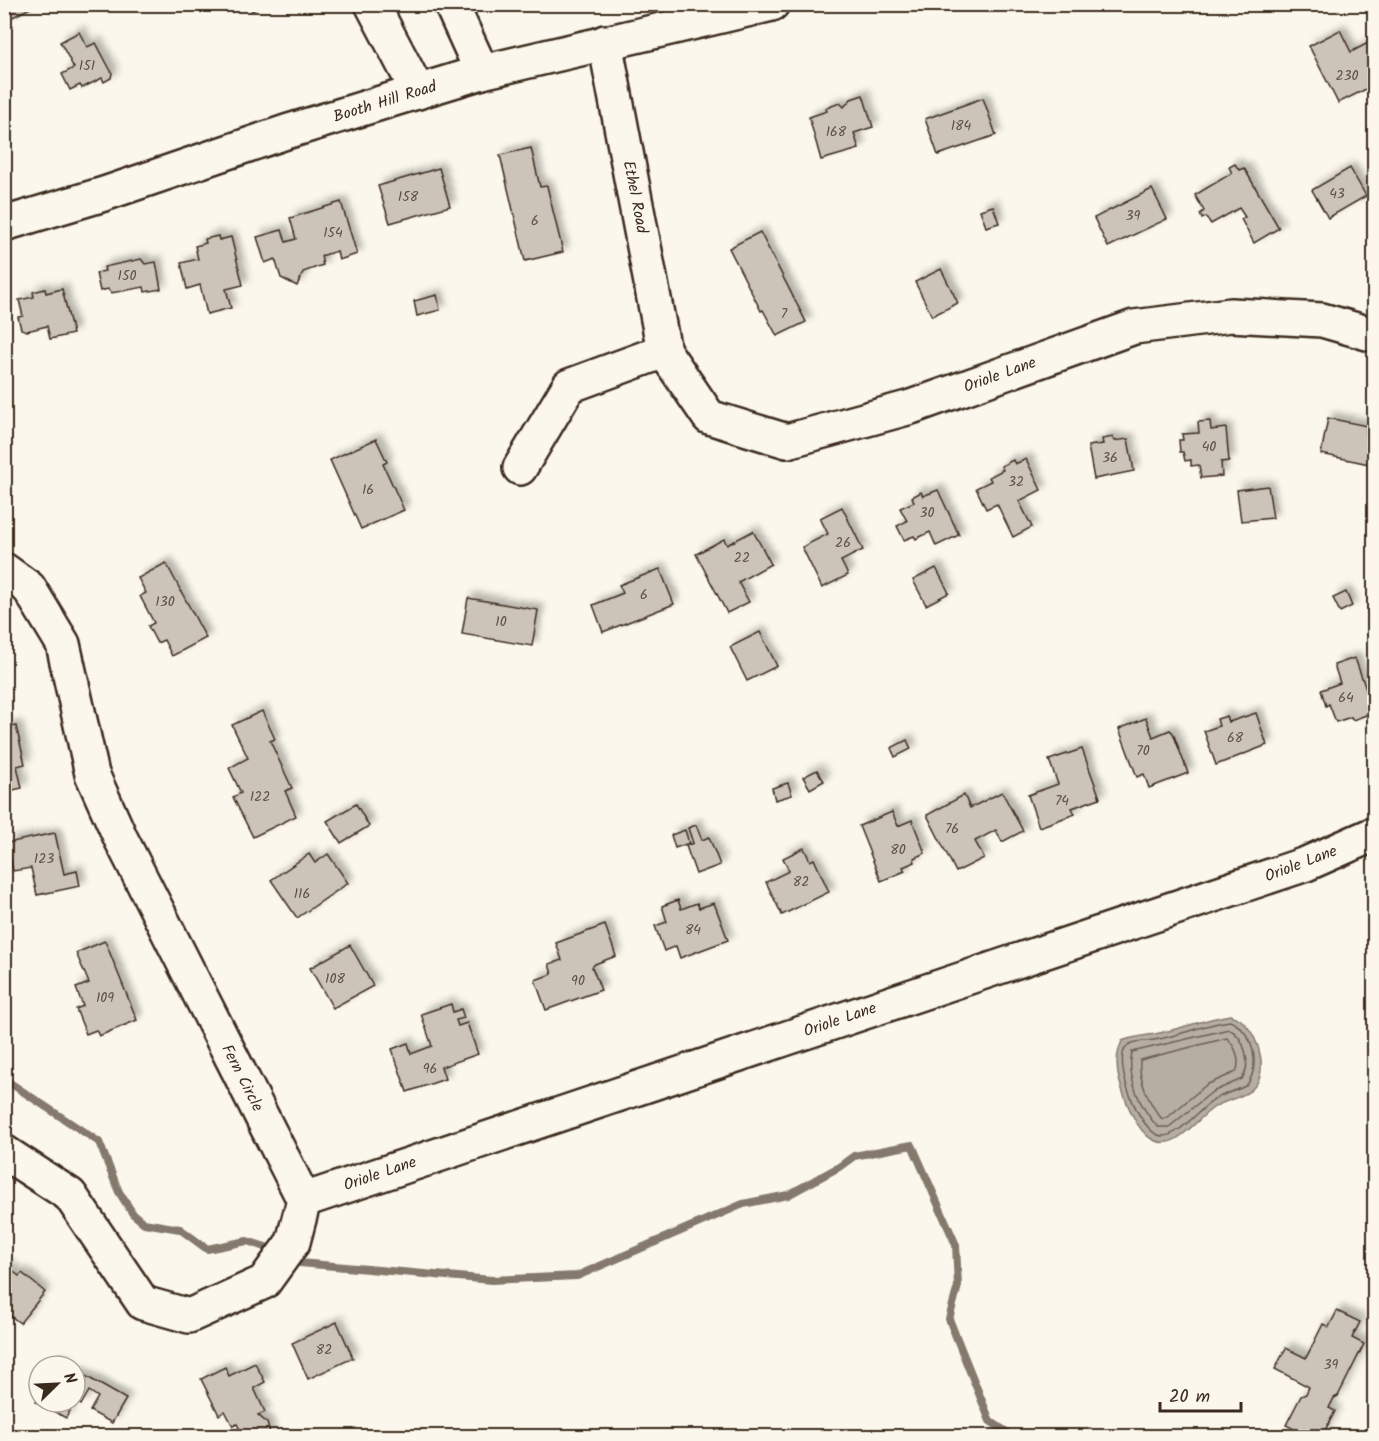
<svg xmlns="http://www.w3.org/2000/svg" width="1379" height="1441" font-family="Kalam,sans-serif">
  <defs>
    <filter id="shadow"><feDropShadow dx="5.5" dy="-5.5" stdDeviation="3" flood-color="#0004"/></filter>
  </defs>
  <rect width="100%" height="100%" fill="#fbf7ec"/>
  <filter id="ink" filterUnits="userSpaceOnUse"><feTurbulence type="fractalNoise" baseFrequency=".0167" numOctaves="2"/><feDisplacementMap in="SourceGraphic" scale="12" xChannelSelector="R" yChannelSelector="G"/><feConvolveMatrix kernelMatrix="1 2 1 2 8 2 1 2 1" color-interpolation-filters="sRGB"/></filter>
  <g filter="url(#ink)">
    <path fill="#b6aea2" stroke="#85796d" stroke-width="1.5" d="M1230 1015C1235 1017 1239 1018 1242 1021 1259 1036 1271 1074 1250 1091 1239 1099 1224 1100 1213 1108 1202 1116 1193 1127 1182 1135 1154 1157 1136 1126 1127 1103 1119 1083 1112 1062 1122 1041 1133 1037 1143 1036 1155 1034 1181 1029 1205 1019 1230 1015Z"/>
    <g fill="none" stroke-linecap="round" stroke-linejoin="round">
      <g stroke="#6c5f53" stroke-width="1.5">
        <path d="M1230 1021C1253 1031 1261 1064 1247 1085 1237 1091 1224 1093 1214 1100 1199 1109 1179 1137 1162 1136 1140 1135 1111 1060 1127 1046 1133 1040 1146 1042 1154 1040 1180 1036 1204 1024 1230 1021Z"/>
        <path d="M1229 1029C1245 1037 1252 1064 1242 1079L1212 1092 1169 1127H1158C1141 1109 1126 1078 1132 1052Z"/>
        <path d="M1227 1038C1236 1047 1241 1061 1236 1072L1206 1085 1168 1117 1162 1119C1149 1104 1138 1079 1140 1060Z"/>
      </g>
      <g stroke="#85796d" stroke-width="8">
        <path d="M4 1079 99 1142 119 1192 133 1214 144 1223 180 1229 207 1249 247 1241 269 1248"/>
        <path d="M300 1263 492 1280 577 1276 743 1204 788 1195 839 1167 854 1156 912 1145 956 1245 958 1286 949 1319 990 1421 1013 1436"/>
      </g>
    </g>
    <g fill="#ccc4b9" stroke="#3b2a1e" stroke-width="1.5" filter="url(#shadow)">
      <path d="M4 4H36V5L7 20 4 15Z"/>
      <path d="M227 4H245L232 12Z"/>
      <path d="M248 4H264L252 11Z"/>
      <path d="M1340 30 1351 52 1374 40V100L1368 88 1338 103 1309 46Z"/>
      <path d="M79 32 87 47 96 43 112 73 111 78 104 82 102 78 82 88 80 85 70 90 62 74 74 68 60 42Z"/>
      <path d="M863 95 873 127 854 133 859 149 821 160 809 117 827 111 826 108 840 103 844 107 851 99Z"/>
      <path d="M983 98 996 135 938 155 925 119Z"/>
      <path d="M531 148 540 187 547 186 563 252 525 261 500 155Z"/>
      <path d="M1235 164 1239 170 1244 168 1279 228 1254 243 1241 219 1245 217 1239 208 1211 224 1206 217 1202 219 1200 214 1204 211 1195 195 1232 173 1229 167Z"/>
      <path d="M439 168 450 206 390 223 378 186Z"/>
      <path d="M1350 168 1366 196 1328 218 1312 190Z"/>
      <path d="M1152 189 1167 219 1108 247 1094 218Z"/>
      <path d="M341 202 357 254 339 260 337 251 321 256 323 265 303 272 297 286 281 278 275 259 265 263 257 237 282 230 286 242 296 239 290 218Z"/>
      <path d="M993 206 999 223 986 227 980 210Z"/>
      <path d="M760 232 806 322 777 336 763 310 761 311 729 248Z"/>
      <path d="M218 236 219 240 231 237 243 285 226 289 231 308 207 314 200 285 187 289 181 263 198 259 195 246 206 243 205 239Z"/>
      <path d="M141 259 145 264 156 262 161 289 145 292 144 287 111 293 108 289 100 291 96 273 105 271 104 267Z"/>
      <path d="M941 269 958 303 932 316 915 282Z"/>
      <path d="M45 289 46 293 62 289 73 334 50 339 47 326 27 331 21 329 18 317 23 316 19 300 34 297 33 292Z"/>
      <path d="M437 295 440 310 417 316 414 301Z"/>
      <path d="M1328 418 1367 426 1366 433 1374 434V465L1321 454Z"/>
      <path d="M1210 421 1211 430 1226 428 1229 461 1221 462 1222 476 1201 478 1199 465 1191 466V460L1185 461 1183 452H1180L1179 440H1183L1182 434 1199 433 1198 422Z"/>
      <path d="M1113 437 1114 441 1128 439 1134 471 1094 479 1088 446 1103 444 1102 439Z"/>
      <path d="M376 439 387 462 383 464 404 510 361 529 330 460Z"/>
      <path d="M1026 459 1041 490 1019 501 1032 527 1013 537 997 504 986 509 976 488 991 481 989 477 1003 470 1001 466 1013 460 1015 464Z"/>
      <path d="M1268 486 1273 518 1241 521 1237 490Z"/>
      <path d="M938 490 959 535 936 546 930 532 916 539 914 536 904 540 897 526 907 521 900 508 914 502 912 497 921 492 923 496Z"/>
      <path d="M842 507 863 550 841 561 848 575 822 588 802 547 828 534 820 518Z"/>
      <path d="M753 531 771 564 738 582 749 602 727 613 696 554 724 539 727 545Z"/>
      <path d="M166 563 206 638 172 656 164 640 157 643 148 626 154 623 140 596 146 593 138 578Z"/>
      <path d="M936 568 949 593 926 605 913 580Z"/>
      <path d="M660 569 674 604 603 632 593 605 623 593 619 585Z"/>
      <path d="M1346 592 1352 606 1340 612 1333 598Z"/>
      <path d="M468 598 538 610 532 646 462 634Z"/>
      <path d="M760 632 777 666 747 681 730 647Z"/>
      <path d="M1355 658 1374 712 1353 720 1351 717 1336 722 1329 704 1326 706 1321 690 1340 683 1334 665Z"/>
      <path d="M262 711 275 739 270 741 292 788 285 791 296 816 253 837 233 797 241 793 229 768 248 758 232 725Z"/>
      <path d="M1256 713 1267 745 1216 765 1204 731 1219 726 1217 719 1227 716 1229 722Z"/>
      <path d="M1146 718 1153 737 1170 730 1173 733 1188 773 1149 788 1144 774 1137 777 1119 729Z"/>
      <path d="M16 726 25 764 17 766 22 788 4 792V729Z"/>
      <path d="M907 740 911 749 895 757 891 748Z"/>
      <path d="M1082 749 1100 798 1072 808 1075 814 1039 827 1028 795 1058 784 1049 760Z"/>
      <path d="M817 770 824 781 810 789 803 777Z"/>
      <path d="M788 783 792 795 775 800 772 788Z"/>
      <path d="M1002 792 1023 831 1002 842 996 830 975 841 984 858 956 872 927 815 964 795 970 808Z"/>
      <path d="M356 804 369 826 341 843 327 821Z"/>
      <path d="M892 812 898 826 912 820 925 853 914 858 915 862 903 867 905 871 881 881 859 826Z"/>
      <path d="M696 825 702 840 709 837 720 865 696 874 686 846 693 843 688 828Z"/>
      <path d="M685 830 689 843 675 848 671 835Z"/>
      <path d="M55 833 64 874 77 871 80 886 37 895 31 868 13 871 7 843Z"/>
      <path d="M804 848 810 861 814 859 829 892 782 915 766 882 789 871 783 858Z"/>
      <path d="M309 854 315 863 328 854 348 883 297 918 271 880Z"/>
      <path d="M678 900 681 909 697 903 699 908 714 903 728 940 680 958 676 946 664 951 655 926 667 922 662 906Z"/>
      <path d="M605 925 616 956 595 964 592 967 601 990 546 1010 535 980 552 974 549 964 562 960 556 943Z"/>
      <path d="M105 941 137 1020 99 1036 96 1030 86 1034 76 1009 83 1006 76 988 89 983 76 953Z"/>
      <path d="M350 945 373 986 333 1008 310 968Z"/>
      <path d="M451 1004 453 1012 461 1009 464 1018 456 1020 458 1026 467 1023 478 1054 441 1067 445 1079 407 1092 392 1049 408 1043 411 1054 432 1046 421 1014Z"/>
      <path d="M4 1264 19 1276 22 1273 45 1292 20 1323 4 1311Z"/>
      <path d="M1337 1311 1360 1322 1352 1338 1364 1344 1338 1396 1334 1398 1329 1408 1335 1411 1322 1436H1308L1286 1425 1301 1396 1306 1394 1309 1387 1275 1369 1286 1348 1306 1358 1323 1324 1329 1327Z"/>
      <path d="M337 1322 353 1358 308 1379 292 1343Z"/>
      <path d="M59 1360 69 1366H56Z"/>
      <path d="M255 1363 265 1382 254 1388 265 1412 258 1415 267 1423 271 1436H243L237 1424 233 1426 225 1411 219 1415 201 1379 225 1367 229 1376Z"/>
      <path d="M75 1370 126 1399 112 1423 90 1411 98 1397 89 1391 81 1405 75 1401Z"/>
      <path d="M39 1396V1402H74L66 1418 36 1402Z"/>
    </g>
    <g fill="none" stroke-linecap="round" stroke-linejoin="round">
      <defs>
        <g id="minor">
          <path d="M372 4 418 92"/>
          <path d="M451 4 482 72"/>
          <path d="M605 42 664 351 709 417 787 441 911 407 1134 327 1231 315 1322 320 1374 335"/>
          <path d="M4 224 104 194 286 132 482 72 772 4"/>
          <path d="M520 468 569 386 664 351"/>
          <path d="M4 570 29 588 63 644 92 774 121 839 304 1200 293 1242 264 1282 189 1316 143 1303 70 1195 4 1152"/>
          <path d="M304 1200 1306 864 1374 834"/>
        </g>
      </defs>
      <use href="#minor" stroke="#3b2a1e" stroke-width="38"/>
      <use href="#minor" stroke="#fbf7ec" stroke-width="33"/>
    </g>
  </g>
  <g text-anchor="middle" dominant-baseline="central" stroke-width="4.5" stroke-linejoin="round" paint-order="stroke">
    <g font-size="14" fill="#5f5045">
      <text x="87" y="66">151</text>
      <text x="1347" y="76">230</text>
      <text x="961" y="126">184</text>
      <text x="836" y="132">168</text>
      <text x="1337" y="194">43</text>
      <text x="408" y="197">158</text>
      <text x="1133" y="216">39</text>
      <text x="535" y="221">6</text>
      <text x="333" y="233">154</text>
      <text x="127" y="276">150</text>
      <text x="784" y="314">7</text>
      <text x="1209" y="447">40</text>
      <text x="1110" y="458">36</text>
      <text x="1016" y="482">32</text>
      <text x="368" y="490">16</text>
      <text x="927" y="513">30</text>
      <text x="843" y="543">26</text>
      <text x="742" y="558">22</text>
      <text x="644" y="595">6</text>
      <text x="165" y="602">130</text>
      <text x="501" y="622">10</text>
      <text x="1346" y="698">64</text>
      <text x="1235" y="738">68</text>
      <text x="1143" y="751">70</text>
      <text x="260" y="797">122</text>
      <text x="1062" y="801">74</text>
      <text x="952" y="829">76</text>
      <text x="898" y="850">80</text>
      <text x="44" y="859">123</text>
      <text x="801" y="882">82</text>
      <text x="302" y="894">116</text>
      <text x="693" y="930">84</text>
      <text x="335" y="979">108</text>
      <text x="578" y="981">90</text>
      <text x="105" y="998">109</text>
      <text x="430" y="1069">96</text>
      <text x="324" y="1350">82</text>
      <text x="1331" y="1365">39</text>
    </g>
    <g font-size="16" fill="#3b2a1e" stroke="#fbf7ec">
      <text transform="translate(385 102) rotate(-17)">Booth Hill Road</text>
      <text transform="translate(635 197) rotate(79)">Ethel Road</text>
      <text transform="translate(1000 375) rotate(-20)">Oriole Lane</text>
      <text transform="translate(1301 864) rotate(-21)">Oriole Lane</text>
      <text transform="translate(840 1020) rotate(-19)">Oriole Lane</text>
      <text transform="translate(242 1078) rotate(63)">Fern Circle</text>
      <text transform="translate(380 1174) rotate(-19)">Oriole Lane</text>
    </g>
  </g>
  <rect width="1379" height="1441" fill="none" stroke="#fbf7ec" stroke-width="24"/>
  <rect x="12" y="12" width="1355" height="1417" fill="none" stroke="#3b2a1e" stroke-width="2" filter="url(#ink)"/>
  <g transform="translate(57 1384) rotate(66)"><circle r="28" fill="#fbf7ec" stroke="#aea59a" stroke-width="1.5"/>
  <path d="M0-4.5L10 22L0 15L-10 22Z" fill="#3b2a1e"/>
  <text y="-9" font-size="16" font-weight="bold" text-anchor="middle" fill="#3b2a1e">N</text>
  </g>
  <path d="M1160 1402v9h81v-9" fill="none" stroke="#3b2a1e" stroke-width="3"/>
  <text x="1169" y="1402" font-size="18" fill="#3b2a1e" stroke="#fbf7ec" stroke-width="4.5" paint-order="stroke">20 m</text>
</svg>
